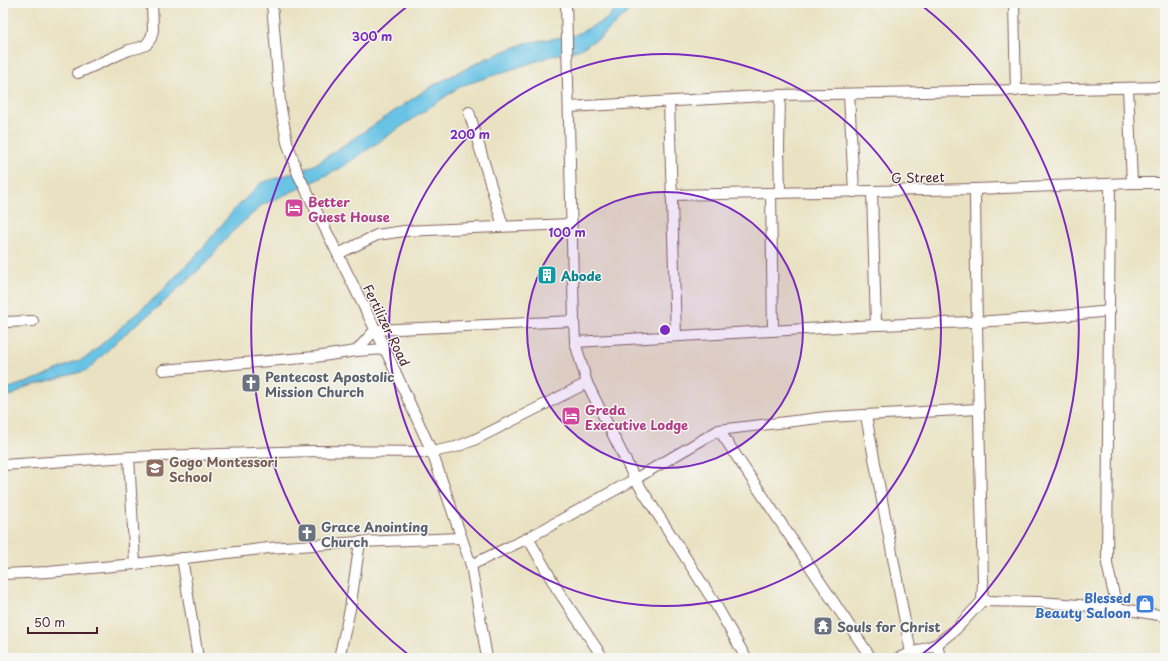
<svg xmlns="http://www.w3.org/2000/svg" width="1168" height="661" font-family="'Playpen Sans',sans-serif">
  <rect width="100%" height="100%" fill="#f6f6f2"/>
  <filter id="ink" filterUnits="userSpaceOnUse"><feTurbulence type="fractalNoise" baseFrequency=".025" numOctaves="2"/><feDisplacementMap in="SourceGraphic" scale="8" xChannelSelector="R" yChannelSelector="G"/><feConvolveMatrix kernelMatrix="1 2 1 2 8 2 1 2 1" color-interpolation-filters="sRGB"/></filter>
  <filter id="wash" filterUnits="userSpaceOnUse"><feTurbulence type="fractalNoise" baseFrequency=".012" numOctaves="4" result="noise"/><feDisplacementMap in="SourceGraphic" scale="16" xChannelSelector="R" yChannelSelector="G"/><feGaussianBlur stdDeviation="0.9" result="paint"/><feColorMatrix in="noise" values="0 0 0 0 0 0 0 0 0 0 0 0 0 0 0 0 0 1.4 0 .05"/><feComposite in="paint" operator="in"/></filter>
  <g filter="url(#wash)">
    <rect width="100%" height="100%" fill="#e9e2c2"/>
    <path fill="#67c3e5" stroke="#587188" d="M619 3H634L631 9 601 37 578 50 555 55 461 86 339 169 300 188 262 205 231 233 206 263 165 301 119 339 88 370 26 387 13 395 3 397V390L36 379 87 357 159 294 201 250 233 211 261 183 302 170 316 164 430 87 485 59 526 43 575 35 607 19Z"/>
  </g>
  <g filter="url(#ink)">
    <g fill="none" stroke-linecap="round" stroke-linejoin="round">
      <defs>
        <g id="street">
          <path d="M272 3 280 103 287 142 298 174 385 349 432 452 471 565 487 658"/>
          <path d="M566 3 574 321"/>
          <path d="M1014 3 1016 91"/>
          <path d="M78 73 129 50 138 48 146 45 151 38 153 30 152 3"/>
          <path d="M1128 88 1132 183"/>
          <path d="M849 94 854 192"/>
          <path d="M780 95 779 147 780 193"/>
          <path d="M669 102 676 336"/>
          <path d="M569 107 780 95 1165 87"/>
          <path d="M469 112 503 226"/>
          <path d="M1110 184 1107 564 1117 608 1165 616"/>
          <path d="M872 191 876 325"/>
          <path d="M771 193 773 331"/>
          <path d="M671 195 975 189 1132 183H1165"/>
          <path d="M338 254 377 235 404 231 571 224"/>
          <path d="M3 322 33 321"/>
          <path d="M575 342 876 325 976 322 1051 317 1110 311"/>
          <path d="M356 351 375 330 574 321 575 342 587 383 635 479 716 605 746 658"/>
          <path d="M163 370 315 357 356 351 385 349"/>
          <path d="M866 416 911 653"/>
          <path d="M719 430 871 658"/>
          <path d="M3 465 129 457"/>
          <path d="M461 538 360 542 269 548 135 564 129 457 312 451 432 452 456 447 474 440 587 383"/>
          <path d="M528 538 557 589 603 658"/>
          <path d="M182 558 198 658"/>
          <path d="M471 565 528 538 635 479 719 430 827 417 979 409"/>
          <path d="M3 574 48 572 135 564"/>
          <path d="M982 601 1040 602 1117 608"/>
          <path d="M937 644 940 658"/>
          <path d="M339 658 350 609 360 542"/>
          <path d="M898 658 937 644 956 629 982 601 983 582C980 451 976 320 975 189"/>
        </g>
      </defs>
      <use href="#street" stroke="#826360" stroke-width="12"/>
      <use href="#street" stroke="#fff" stroke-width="10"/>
    </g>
  </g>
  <circle cx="665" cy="330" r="138" fill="#7b2cbf" fill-opacity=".12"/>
  <g fill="none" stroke="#7b2cbf" stroke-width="2">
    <circle cx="665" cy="330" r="138"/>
    <circle cx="665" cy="330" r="276"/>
    <path d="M410 656A414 414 0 0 1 410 4M920 4A414 414 0 0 1 920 656"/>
  </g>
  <defs>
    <symbol id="hotel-square" viewBox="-11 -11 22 22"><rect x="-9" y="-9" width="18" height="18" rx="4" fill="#d1479c" stroke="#f6f6f2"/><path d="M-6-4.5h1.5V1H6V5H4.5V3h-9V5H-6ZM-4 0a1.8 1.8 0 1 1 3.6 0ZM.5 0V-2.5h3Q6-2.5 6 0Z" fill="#fff"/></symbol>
    <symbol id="building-square" viewBox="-11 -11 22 22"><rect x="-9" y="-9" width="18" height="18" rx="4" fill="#0f9aa8" stroke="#f6f6f2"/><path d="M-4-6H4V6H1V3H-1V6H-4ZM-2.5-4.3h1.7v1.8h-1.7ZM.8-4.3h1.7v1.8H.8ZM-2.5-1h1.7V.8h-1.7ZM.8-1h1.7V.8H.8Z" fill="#fff"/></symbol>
    <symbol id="church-square" viewBox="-11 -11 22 22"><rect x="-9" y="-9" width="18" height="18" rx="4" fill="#6b7280" stroke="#f6f6f2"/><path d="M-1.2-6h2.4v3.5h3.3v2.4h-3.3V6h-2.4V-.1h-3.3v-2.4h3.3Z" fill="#fff"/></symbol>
    <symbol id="school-square" viewBox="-11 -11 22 22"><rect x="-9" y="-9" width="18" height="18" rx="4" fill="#8d6e63" stroke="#f6f6f2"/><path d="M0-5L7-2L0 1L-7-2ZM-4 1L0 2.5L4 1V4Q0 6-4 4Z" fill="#fff"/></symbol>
    <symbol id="shop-square" viewBox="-11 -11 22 22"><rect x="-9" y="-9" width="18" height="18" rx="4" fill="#3f7fe0" stroke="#f6f6f2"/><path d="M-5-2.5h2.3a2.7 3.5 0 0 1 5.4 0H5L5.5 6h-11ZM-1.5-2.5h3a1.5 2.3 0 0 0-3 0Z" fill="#fff"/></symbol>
    <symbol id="temple-square" viewBox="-11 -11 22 22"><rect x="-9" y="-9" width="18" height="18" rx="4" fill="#6b7280" stroke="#f6f6f2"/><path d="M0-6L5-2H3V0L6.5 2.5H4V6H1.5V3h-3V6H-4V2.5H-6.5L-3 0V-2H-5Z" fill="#fff"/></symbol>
  </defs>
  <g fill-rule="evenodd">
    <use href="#hotel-square" x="283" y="197" width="22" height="22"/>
    <use href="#building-square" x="536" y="264" width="22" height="22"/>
    <use href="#church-square" x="240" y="372" width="22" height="22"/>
    <use href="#hotel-square" x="560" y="405" width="22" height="22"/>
    <use href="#school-square" x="144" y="457" width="22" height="22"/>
    <use href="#church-square" x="296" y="522" width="22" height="22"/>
    <use href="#shop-square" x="1134" y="593" width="22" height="22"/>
    <use href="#temple-square" x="812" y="615" width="22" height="22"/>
  </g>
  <g text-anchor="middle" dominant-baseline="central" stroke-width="3" stroke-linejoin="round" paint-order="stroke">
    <g font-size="13" fill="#4a1f2b" stroke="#f6f6f2">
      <text transform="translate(918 177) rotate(-1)">G Street</text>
      <text transform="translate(387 325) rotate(64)">Fertilizer Road</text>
    </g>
    <g font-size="13" font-weight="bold" fill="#b23c85" stroke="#f6f6f2" text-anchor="start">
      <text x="308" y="201">Better<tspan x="308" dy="15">Guest House</tspan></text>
      <text x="585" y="409">Greda<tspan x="585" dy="15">Executive Lodge</tspan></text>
    </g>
    <g font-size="13" font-weight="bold" fill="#0d838f" stroke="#f6f6f2" text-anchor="start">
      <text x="561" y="275">Abode</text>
    </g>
    <g font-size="13" font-weight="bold" fill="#5b616d" stroke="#f6f6f2" text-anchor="start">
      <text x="265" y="376">Pentecost Apostolic<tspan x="265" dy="15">Mission Church</tspan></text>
      <text x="321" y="526">Grace Anointing<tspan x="321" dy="15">Church</tspan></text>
      <text x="837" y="626">Souls for Christ</text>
    </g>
    <g font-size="13" font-weight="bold" fill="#785e54" stroke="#f6f6f2" text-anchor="start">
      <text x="169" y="461">Gogo Montessori<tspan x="169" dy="15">School</tspan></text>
    </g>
    <g font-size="13" font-weight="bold" fill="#366cbe" stroke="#f6f6f2" text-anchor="end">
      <text x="1131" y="597">Blessed<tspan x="1131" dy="15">Beauty Saloon</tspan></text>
    </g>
  </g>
  <circle cx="665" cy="330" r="6" fill="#7b2cbf" stroke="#f6f6f2" stroke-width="2"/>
  <g font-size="12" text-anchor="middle" font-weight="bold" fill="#7b2cbf" stroke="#f6f6f2" stroke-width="3" stroke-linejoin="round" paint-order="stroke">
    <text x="372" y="41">300 m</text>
    <text x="470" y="139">200 m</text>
    <text x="567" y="237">100 m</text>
  </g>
  <rect width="1168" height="661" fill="none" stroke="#f6f6f2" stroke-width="16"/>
  <path d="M28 627v6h69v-6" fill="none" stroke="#4a1f2b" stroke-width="2"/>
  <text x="34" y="627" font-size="12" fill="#4a1f2b" stroke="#f6f6f2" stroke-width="3" paint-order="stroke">50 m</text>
</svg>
